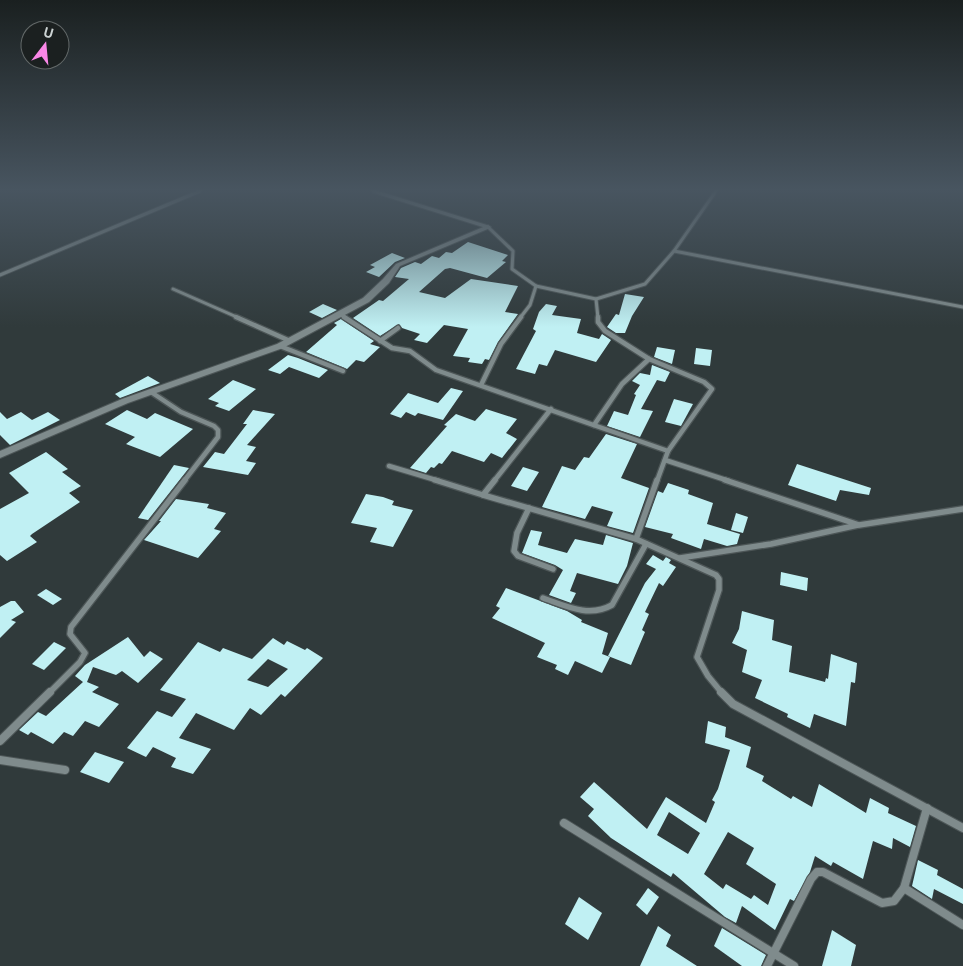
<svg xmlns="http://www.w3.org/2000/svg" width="963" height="966" font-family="Ubuntu,sans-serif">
  <rect width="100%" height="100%" fill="#303a3b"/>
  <g fill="#c0f0f3" fill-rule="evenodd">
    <path d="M468 242 508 255 502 261 506 262 487 278 450 268 445 269 419 292 445 298 471 279 518 286 505 312 518 314 498 342 489 360 485 359 482 364 468 362 470 358 453 356 468 329 444 325 427 343 414 340 420 334 402 328 399 324 380 336 350 316 353 318 379 300 383 301 409 279 395 277 401 268 415 262 421 264 432 256 439 258 446 252 452 253Z"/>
    <path d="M392 253 405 258 395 262 379 277 366 272 375 267 370 265Z"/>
    <path d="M625 294 644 297 632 316 625 333H616L607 327 616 314 619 315Z"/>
    <path d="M323 304 337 310 322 318 309 312Z"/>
    <path d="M546 304 557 306 552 315 581 319 577 333 599 339 602 334 611 340 596 362 555 350 547 366 539 364 535 374 516 369 536 331 533 329 539 312Z"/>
    <path d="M341 319 374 341 370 344 380 347 364 362 356 360 347 369 306 352 337 325 334 323Z"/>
    <path d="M657 347 675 350 672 364 654 357Z"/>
    <path d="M696 348 712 350 710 366 694 364Z"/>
    <path d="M288 355 298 358 328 370 319 378 289 367 280 374 268 370Z"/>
    <path d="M652 365 670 372 665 382 657 380 641 409 653 411 640 437 607 426 614 411 628 415 636 395 634 394 640 385 632 381 640 373 650 375Z"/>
    <path d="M148 376 160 383 120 398 115 394Z"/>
    <path d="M233 380 256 389 229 411 215 406 219 403 208 399Z"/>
    <path d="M451 388 463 391 443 420 418 413 415 416 406 412 401 418 390 414 408 393 438 403Z"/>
    <path d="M674 399 693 404 681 426 665 422Z"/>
    <path d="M486 409 517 419 506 433 517 439 502 458 491 453 484 462 452 451 442 464 439 463 434 468 431 467 426 473 410 468 447 426 444 425 456 414 475 421Z"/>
    <path d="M127 410 147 419 155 413 193 429 160 457 126 444 135 437 105 424Z"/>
    <path d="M253 410 275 414 247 445 256 447 246 461 256 463 248 475 203 467 215 452 224 454 247 424H243Z"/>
    <path d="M0 412 7 419 21 412 32 420 48 412 60 420 10 445 0 435Z"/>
    <path d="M606 434 637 444 621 478 649 488 633 533 607 526 613 512 592 506 585 519 542 507 562 466 575 470 584 457 589 458Z"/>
    <path d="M46 452 68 469 62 472 81 486 69 493 80 502 32 534 30 536 37 542 7 561 0 555V509L29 493 9 473Z"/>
    <path d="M797 464 871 488 869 495 840 490 836 501 788 485Z"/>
    <path d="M174 465 189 468 148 520 138 518Z"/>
    <path d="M523 467 539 472 527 491 511 486Z"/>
    <path d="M668 483 689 490 688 494 713 503 707 524 740 534 737 544 727 546 704 539 701 549 671 538 673 534 645 527 658 491 663 493Z"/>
    <path d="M366 494 383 497 394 501 392 505 413 510 393 547 370 542 377 528 351 523Z"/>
    <path d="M176 499 209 504 207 508 226 513 214 529 221 531 198 558 144 540 161 521H159Z"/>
    <path d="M736 513 748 517 743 533 731 530Z"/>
    <path d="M531 530 542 532 538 545 567 553 575 539 603 545 606 535 633 543 627 566 618 584 577 573 570 591 576 593 571 603 549 595 563 570 555 565 522 553Z"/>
    <path d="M653 555 663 561 666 557 671 560 669 563 676 567 663 586 659 583 645 612 649 614 642 630 645 632 631 665 608 656 645 583 656 569 646 564Z"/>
    <path d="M781 572 808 578 807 591 780 585Z"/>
    <path d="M506 588 567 611 582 620 581 622 608 633 602 654 610 657 602 673 575 661 568 675 555 669 557 665 537 657 545 643 492 618 500 608 496 606Z"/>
    <path d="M46 589 62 599 53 605 37 595Z"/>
    <path d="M11 601H15L24 612 11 620 16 622 0 638V607Z"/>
    <path d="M742 611 774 620 772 640 792 646 789 672 825 682 826 678 828 679 831 654 857 663 855 683 851 682 846 726 814 714 810 728 787 717 788 714 755 698 762 680 742 672 747 650 732 643 739 629Z"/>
    <path d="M128 637 144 657 150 651 163 659 138 683 122 671 116 675 93 667 87 682 99 687 92 692 119 704 99 727 85 721 73 736 64 732 53 744 31 732 28 735 19 730 38 712 46 716 83 682 75 676 85 665Z"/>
    <path d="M273 638 284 645 287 641 305 650 307 648 323 658 285 697 281 694 261 715 250 708 234 730 196 713 179 738 211 749 193 774 171 767 176 758 153 747 146 757 127 748 157 711 172 717 186 699 160 690 198 642 220 652 223 648 252 659ZM268 659 288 669 268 687 247 680Z"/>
    <path d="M54 642 66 648 44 670 32 664Z"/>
    <path d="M708 721 726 727 725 737 751 747 746 767 764 776 762 781 791 799 793 796 812 807 819 784 866 813 870 798 889 808 888 813 916 826 910 847 893 838 892 849 873 841 863 879 833 862 831 866 815 856 810 872 794 901 790 899 775 930 742 906 736 923 725 917 673 873 671 877 611 838 588 816 594 809 580 797 594 782 647 829 666 797 706 823 715 802 712 800 718 789 730 750 705 743ZM669 812 700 833 688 854 657 835ZM728 832 754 848 746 864 776 884 768 905 754 895 751 899 726 884 723 889 704 874Z"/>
    <path d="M95 752 124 762 109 783 80 772Z"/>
    <path d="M918 860 938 870 937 875 963 889V904L934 889 932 899 912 886Z"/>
    <path d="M648 888 659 897 647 915 636 905Z"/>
    <path d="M579 897 602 913 588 940 565 924Z"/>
    <path d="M658 926 671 935 666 946 697 966H640Z"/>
    <path d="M722 928 766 955 761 966H742L714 946Z"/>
    <path d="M832 930 856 945 851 966H822Z"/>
  </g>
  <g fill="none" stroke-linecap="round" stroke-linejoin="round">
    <defs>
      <g id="street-far3">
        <path d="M373 191 488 227 513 251 512 269 536 286 596 299 645 284 674 251 963 307"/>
        <path d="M674 251 716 191"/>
        <path d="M0 275 200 191"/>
        <path d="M173 289 239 318"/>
        <path d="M596 299 598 318"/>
        <path d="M341 315 346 318"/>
        <path d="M520 318 530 305 536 286"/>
      </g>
      <g id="street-far2">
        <path d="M236 317 290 341"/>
        <path d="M344 317 392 348 410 351 436 370 668 451"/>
        <path d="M598 317V322L605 331 649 359 704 382 712 389 668 451 657 481"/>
        <path d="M380 341 398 328"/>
        <path d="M280 346 343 371"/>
        <path d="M481 385 501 344 521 317"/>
        <path d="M151 392 181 412 214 426 218 430V437L184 481"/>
        <path d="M594 425 622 384 649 359"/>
        <path d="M665 460 729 481"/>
        <path d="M389 466 439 481"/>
        <path d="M494 481 551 409"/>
      </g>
      <g id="street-far1">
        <path d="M435 480 483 495"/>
        <path d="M495 480 483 495 636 539 716 575 719 579V590L697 657 708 676 722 693"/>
        <path d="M725 480 859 525 963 509"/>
        <path d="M529 508 517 533 514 551 518 556 553 569"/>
        <path d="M636 539 657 480"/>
        <path d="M680 558 771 544 858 525"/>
        <path d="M543 598C566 606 589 618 612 605L646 544"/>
        <path d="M49 693 80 662 85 653 70 634 71 627 185 480"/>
      </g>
      <g id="street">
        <path d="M721 692 733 704 963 828"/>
        <path d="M0 741 50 692"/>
        <path d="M0 760 65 770"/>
        <path d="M564 823 794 966"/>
        <path d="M904 888 963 925"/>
        <path d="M767 966 811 879 817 872H823L882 903 894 901 904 888 927 808"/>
      </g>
      <path id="secondary" d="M488 225 491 227 490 228 400 266 389 283 369 302 283 348 128 403 0 458V451L122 399 277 344 363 298 383 279 396 264Z"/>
    </defs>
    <use href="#street-far3" stroke="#4d5657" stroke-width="5"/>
    <use href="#street-far2" stroke="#4d5657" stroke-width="7"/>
    <use href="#street-far1" stroke="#4d5657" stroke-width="8"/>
    <use href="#street" stroke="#4d5657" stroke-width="10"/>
    <use href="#secondary" stroke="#4d5657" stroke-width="2"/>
    <use href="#street-far3" stroke="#7f8b8c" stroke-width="3"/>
    <use href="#street-far2" stroke="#7f8b8c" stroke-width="4.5"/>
    <use href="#street-far1" stroke="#7f8b8c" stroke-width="5.5"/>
    <use href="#street" stroke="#7f8b8c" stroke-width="8"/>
    <use href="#secondary" fill="#7f8b8c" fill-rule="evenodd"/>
  </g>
  <linearGradient id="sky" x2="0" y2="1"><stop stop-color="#1a2020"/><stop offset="0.58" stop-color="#485560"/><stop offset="1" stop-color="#485560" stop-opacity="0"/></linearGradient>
  <rect width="963" height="327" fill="url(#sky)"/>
  <g transform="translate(45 45) rotate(16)"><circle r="24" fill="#1b2020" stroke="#626868"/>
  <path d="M0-4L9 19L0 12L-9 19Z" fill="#fa87e7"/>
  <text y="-8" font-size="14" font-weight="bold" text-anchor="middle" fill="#ccd3d3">U</text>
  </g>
</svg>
